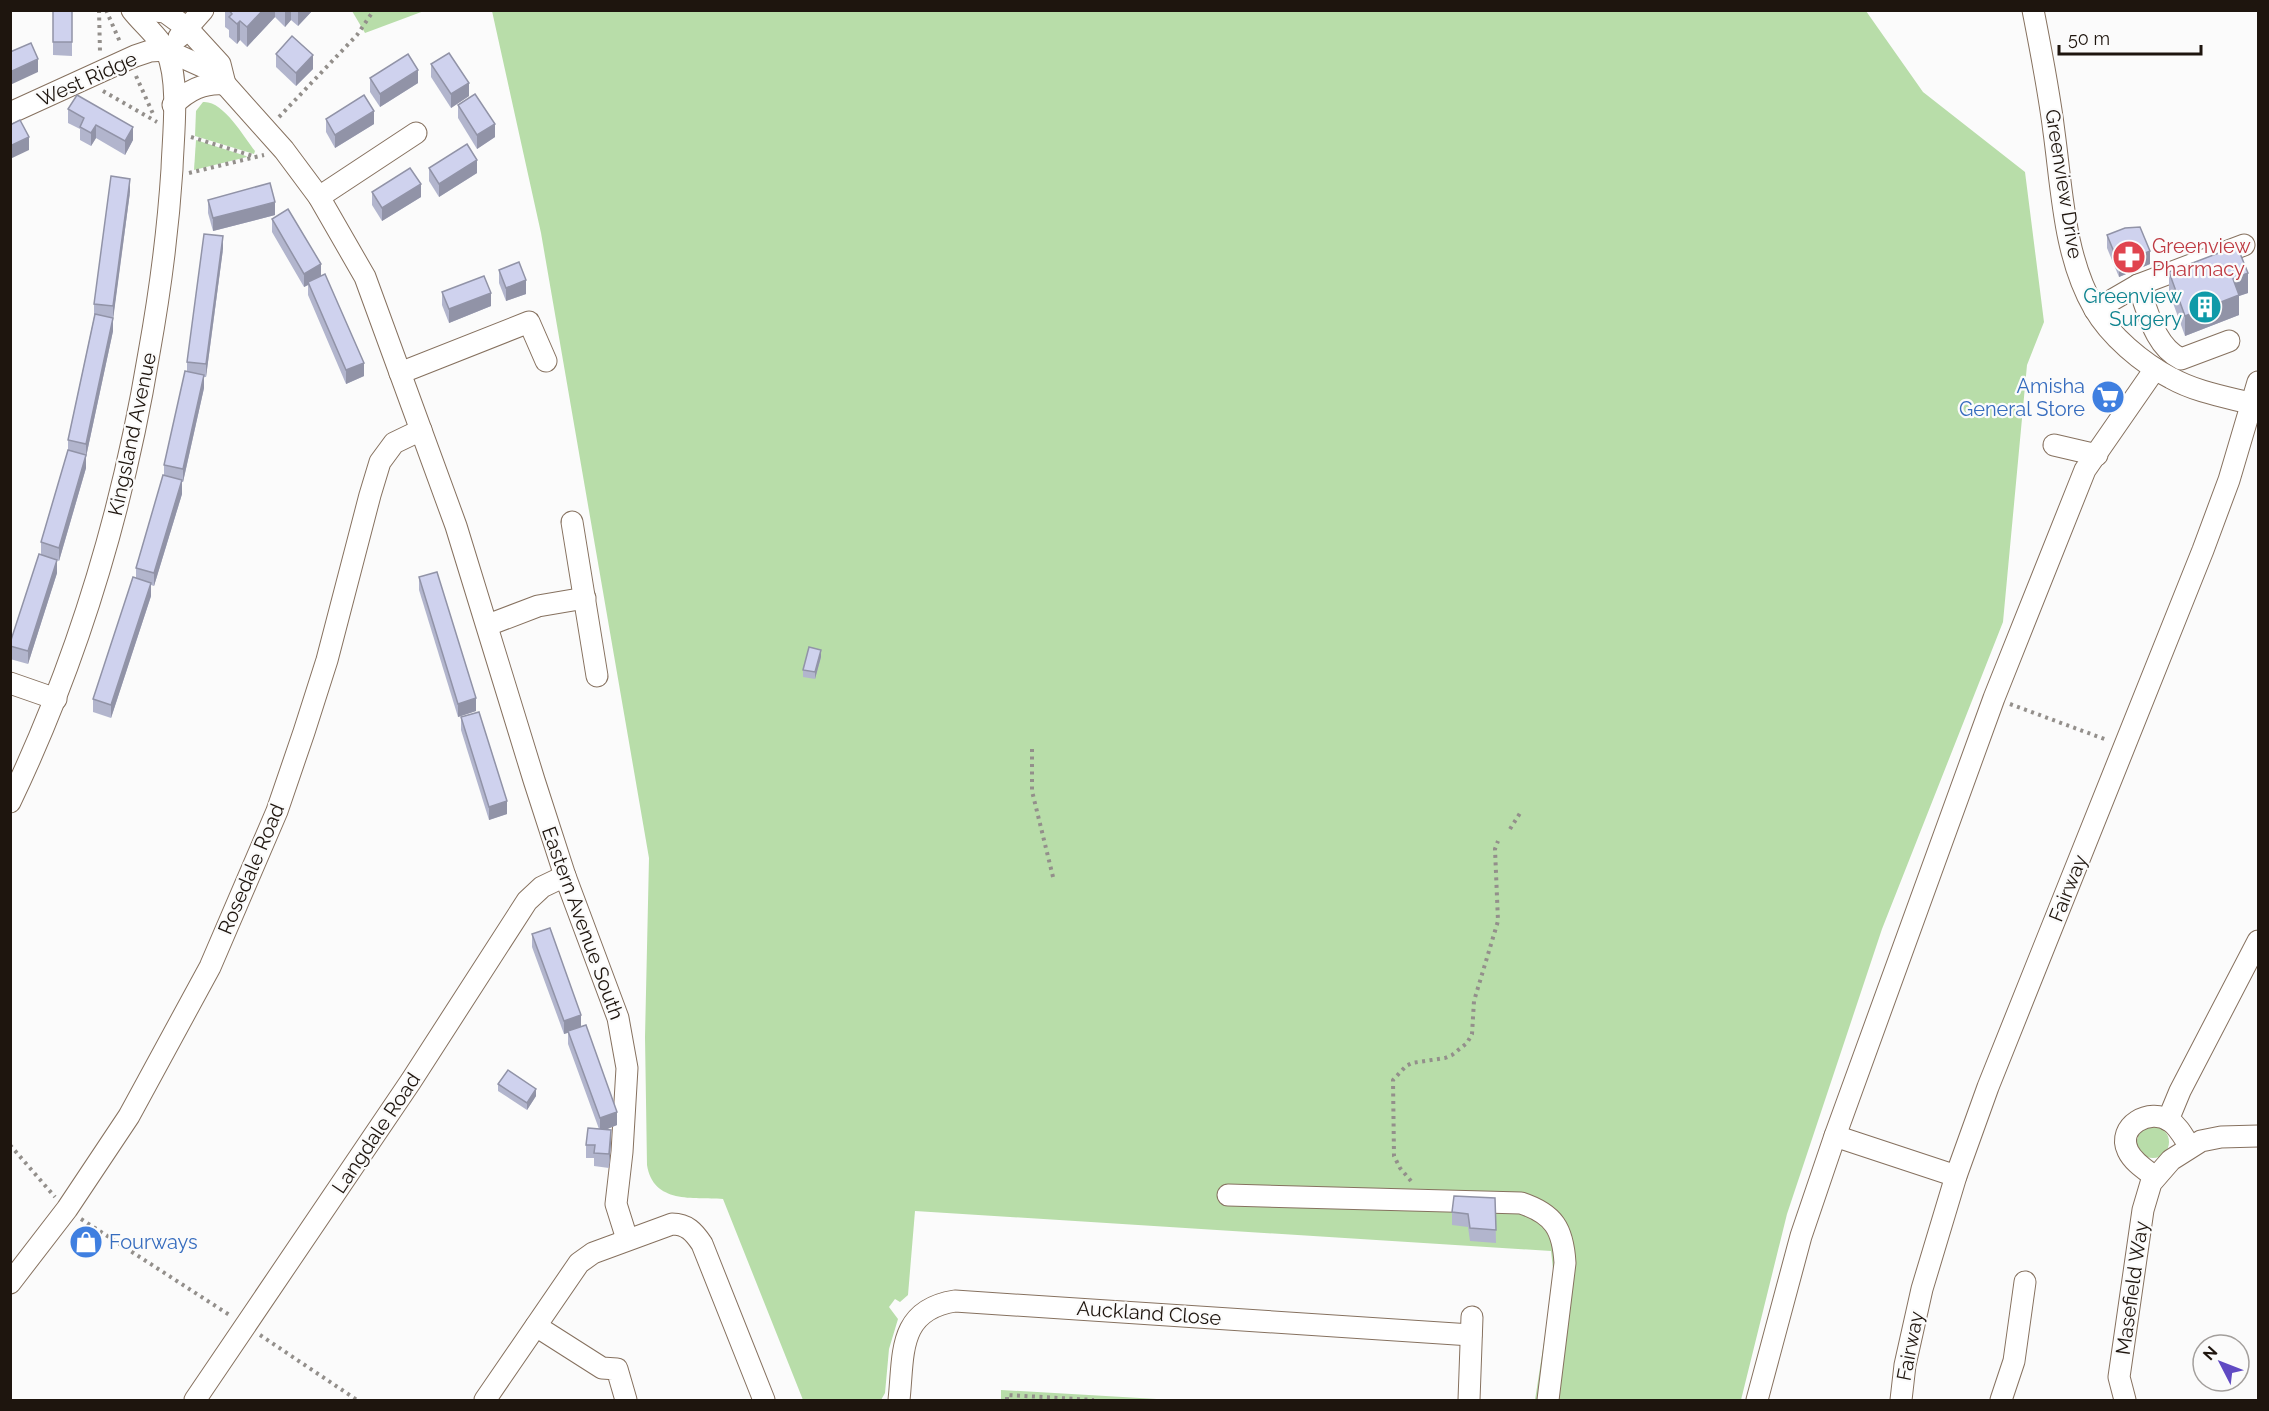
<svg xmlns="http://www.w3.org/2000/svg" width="2269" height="1411" font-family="Raleway,sans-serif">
  <rect width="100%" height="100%" fill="#fbfbfb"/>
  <g fill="#b8dda9">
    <path d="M352 11H424L365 33Z"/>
    <path d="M492 11H1866L1923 92 2025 172 2044 322 2027 365 2003 622 1882 929 1787 1214 1741 1400H1535L1554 1278 1551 1251 915 1211 908 1295 900 1302 895 1299 889 1307 898 1319 889 1349 885 1393 881 1400H803L723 1199C693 1197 653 1204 647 1165L645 1037 649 858 541 233Z"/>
    <path d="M203 102C223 100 244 137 255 151L254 154 195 136 196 111Z"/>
    <path d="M196 140 246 156 247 157 194 170Z"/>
    <circle cx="2153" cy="1142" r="16"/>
    <path d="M1001 1390 1174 1400H1001Z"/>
  </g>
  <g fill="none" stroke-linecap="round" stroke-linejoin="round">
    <defs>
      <g id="minor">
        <path d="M145 10 165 12 187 28 220 64 225 84C204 82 188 90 173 105"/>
        <path d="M2033 10C2041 51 2049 91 2054 132 2062 190 2064 256 2094 308 2110 336 2142 363 2171 378 2196 392 2226 397 2253 404"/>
        <path d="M179 37 203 10"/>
        <path d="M10 113 135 56 150 51 166 50 206 68 225 84 284 150 319 197 365 277 456 526 534 780 565 876 618 1018 627 1068 622 1152 616 1204 627 1239"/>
        <path d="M319 197 416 133"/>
        <path d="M2138 285C2148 311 2154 346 2181 359L2229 341"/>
        <path d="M2095 310 2138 285 2244 245"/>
        <path d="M400 373 529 322 546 361"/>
        <path d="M2054 445 2097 455"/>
        <path d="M572 522 597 676"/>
        <path d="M488 625 538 606 585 598"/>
        <path d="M10 683 56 699"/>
        <path d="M10 802C79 658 123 510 149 353 160 292 168 231 172 169 173 136 180 83 167 52 161 39 141 22 132 10"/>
        <path d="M2168 1120 2180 1091 2258 941"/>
        <path d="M1835 1136 1956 1176"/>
        <path d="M2155 1177C2146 1170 2133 1162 2128 1151 2116 1126 2150 1107 2170 1121 2179 1127 2184 1138 2190 1147"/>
        <path d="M1228 1195 1521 1203C1554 1214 1563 1229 1565 1263L1548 1400"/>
        <path d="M10 1283 67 1209 129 1116 210 967 277 811 304 732 327 660 370 495 380 462 394 443 421 430"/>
        <path d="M536 1326 602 1368 617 1369 626 1400"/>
        <path d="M195 1400 411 1081 527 901 542 887 565 876"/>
        <path d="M485 1400 579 1263 593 1253 672 1224C687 1224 694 1232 702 1244L764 1400"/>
        <path d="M899 1400C904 1355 897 1310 955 1301L1471 1335"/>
        <path d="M1469 1400 1472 1317"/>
        <path d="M1757 1400 1801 1236 1835 1136 1994 698 2085 470 2155 369"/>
        <path d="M1901 1400 1905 1365 1922 1289 1956 1176 1988 1087 2203 550 2229 480 2258 382"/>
        <path d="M2001 1400 2014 1361 2025 1282"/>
        <path d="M2125 1400 2119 1377 2143 1210 2151 1183 2171 1160 2201 1141 2221 1137 2258 1136"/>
      </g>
    </defs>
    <use href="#minor" stroke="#86715f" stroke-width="23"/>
    <g stroke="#938f8b" stroke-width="4" stroke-dasharray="3 4.5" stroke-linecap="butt">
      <path d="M99 10 100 52"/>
      <path d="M106 10 120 42"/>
      <path d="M136 76 154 116"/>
      <path d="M103 91 157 122"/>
      <path d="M279 117 357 35 374 10"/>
      <path d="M191 137 256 157"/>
      <path d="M189 173 264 155"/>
      <path d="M2010 704 2107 740"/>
      <path d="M1032 749V791L1054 881"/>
      <path d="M1510 829 1522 810"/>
      <path d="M10 1145 55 1197"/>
      <path d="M1411 1181 1400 1168 1394 1156 1393 1080 1406 1066 1412 1063 1445 1058 1452 1055 1467 1043 1472 1034 1474 1001 1498 921 1495 849 1498 841"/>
      <path d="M81 1219 231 1316"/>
      <path d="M260 1335 357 1400"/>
      <path d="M1007 1400V1395L1094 1400"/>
    </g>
    <use href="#minor" stroke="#fff" stroke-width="21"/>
  </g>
  <g fill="#b2b5cd">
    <path d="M53 10H72V56L53 55Z"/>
    <path d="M225 10H313L298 26 291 20 285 27 275 17 247 47 240 40 237 44 229 37V30L225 27Z"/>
    <path d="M276 54 313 69 296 86 276 67Z"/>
    <path d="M431 64 469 96 451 108 431 77Z"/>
    <path d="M370 78 418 83 380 107 370 92Z"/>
    <path d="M458 105 495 137 477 149 458 118Z"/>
    <path d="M68 109 133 140 125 155 96 138 91 146 80 140V129L68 123Z"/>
    <path d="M326 119 374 124 335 148 326 132Z"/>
    <path d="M429 168 477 173 439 197 429 181Z"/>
    <path d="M130 192 113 318V331L86 457V468L59 561 57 560V573L28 664 10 659V643L41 554V542L68 450V440L94 317V304Z"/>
    <path d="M372 192 421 197 382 221 372 205Z"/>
    <path d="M208 200 275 215 213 231 208 213Z"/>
    <path d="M272 219 321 276 364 376 346 384 308 295V285L304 287 272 232Z"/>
    <path d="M2107 235 2150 264 2119 277 2107 248Z"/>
    <path d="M223 249 206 377H204V388L183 482H182V494L154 586 151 585V596L111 718 93 712V699L136 578V568L164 476V465L187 372V362Z"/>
    <path d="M499 270 526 294 506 301 499 283Z"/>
    <path d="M2169 272 2248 293 2239 296V315L2185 336 2169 292Z"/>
    <path d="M442 292 491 306 449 323 442 305Z"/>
    <path d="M419 577 476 711 458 717 419 590Z"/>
    <path d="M821 657 815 679 803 677V670Z"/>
    <path d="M461 717 507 814 489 820 461 730Z"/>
    <path d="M532 934 581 1026 617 1125 605 1130 611 1143 609 1168 594 1166V1158H586V1145L599 1129 568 1044V1033L564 1034 532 947Z"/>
    <path d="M498 1084 536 1096 527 1110 498 1091Z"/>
    <path d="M1495 1198 1496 1243 1470 1241 1468 1227 1452 1225V1212Z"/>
  </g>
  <g fill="#9193a7">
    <path d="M263 10H275V17L247 47V27Z"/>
    <path d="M285 10H291V20L285 27Z"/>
    <path d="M298 10H313L298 26Z"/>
    <path d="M240 21V40L237 44V24Z"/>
    <path d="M313 55V69L296 86V73Z"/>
    <path d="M38 59V72L10 85V72Z"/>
    <path d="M418 70V83L380 107V94Z"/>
    <path d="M469 83V96L451 108V94Z"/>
    <path d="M374 111V124L335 148V135Z"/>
    <path d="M495 124V137L477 149V135Z"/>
    <path d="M96 125V138L91 146V133Z"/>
    <path d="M133 127V140L125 155V141Z"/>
    <path d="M29 137V150L10 159V146Z"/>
    <path d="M477 160V173L439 197V184Z"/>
    <path d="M130 179V192L113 320V306Z"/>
    <path d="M421 184V197L382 221V208Z"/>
    <path d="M275 202V215L213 231V218Z"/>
    <path d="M223 236V249L206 377V364Z"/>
    <path d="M2150 251V264L2119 277V264Z"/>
    <path d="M321 264V278L308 282V285L304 287V274Z"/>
    <path d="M2248 273V293L2239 296V315L2185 336V316L2233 279Z"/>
    <path d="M526 280V294L506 301V288Z"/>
    <path d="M491 293V306L449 323V309Z"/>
    <path d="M113 318V331L86 457V444Z"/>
    <path d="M364 363V376L346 384V370Z"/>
    <path d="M204 375V388L183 482V469Z"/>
    <path d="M86 455V468L59 561V548Z"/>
    <path d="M182 480V494L154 586V573Z"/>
    <path d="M57 560V573L28 664V651Z"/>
    <path d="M151 583V596L111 718V705Z"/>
    <path d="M821 650V657L815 679V672Z"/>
    <path d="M476 698V711L458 717V704Z"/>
    <path d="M507 801V814L489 820V807Z"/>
    <path d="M581 1015V1028L564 1034V1021Z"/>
    <path d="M536 1089V1096L527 1110V1103Z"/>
    <path d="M617 1112V1125L600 1132V1118Z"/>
    <path d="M611 1130V1143L609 1168V1154Z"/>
  </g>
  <g fill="#cfd2ee" stroke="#9193a7" stroke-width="1.5">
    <rect x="53" y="10" width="19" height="32"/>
    <path d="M229 10H263L247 27 240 21 237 24 229 17 232 14Z"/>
    <path d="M292 36 313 55 296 73 276 54Z"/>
    <path d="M31 43 38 59 10 72V52Z"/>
    <path d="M449 53 469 83 451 94 431 64Z"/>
    <path d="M408 54 418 70 380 94 370 78Z"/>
    <path d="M475 94 495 124 477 135 458 105Z"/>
    <path d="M77 95 133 127 125 141 96 125 91 133 80 127 84 118 68 109Z"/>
    <path d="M364 95 374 111 335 135 326 119Z"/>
    <path d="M20 120 29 137 10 146V125Z"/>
    <path d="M467 144 477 160 439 184 429 168Z"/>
    <path d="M410 168 421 184 382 208 372 192Z"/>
    <path d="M111 176 130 179 113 306 94 304Z"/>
    <path d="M270 183 275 202 213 218 208 200Z"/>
    <path d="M288 209 321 264 304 274 272 219Z"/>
    <path d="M2140 227 2150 251 2119 264 2107 235 2125 228Z"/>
    <path d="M204 234 223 236 206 364 187 362Z"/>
    <path d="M2237 246 2248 273 2233 279 2239 295 2185 316 2169 272Z"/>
    <path d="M519 262 526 280 506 288 499 270Z"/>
    <path d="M325 274 364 363 346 370 308 282Z"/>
    <path d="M484 276 491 293 449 309 442 292Z"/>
    <path d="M95 314 113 318 86 444 68 440Z"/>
    <path d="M185 371 204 375 183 469 164 465Z"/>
    <path d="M68 450 86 455 59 548 41 542Z"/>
    <path d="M163 475 182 480 154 573 136 568Z"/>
    <path d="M39 554 57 560 28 651 10 646V643Z"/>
    <path d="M437 572 476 698 458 704 419 577Z"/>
    <path d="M133 577 151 583 111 705 93 699Z"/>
    <path d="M809 647 821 650 815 672 803 670Z"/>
    <path d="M479 712 507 801 489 807 461 717Z"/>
    <path d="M550 928 581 1015 564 1021 532 934Z"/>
    <path d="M586 1025 617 1112 600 1118 568 1031Z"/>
    <path d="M508 1070 536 1089 527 1103 498 1084Z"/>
    <path d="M588 1128 611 1130 609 1154 594 1153 595 1145H586Z"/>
    <path d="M1454 1196 1495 1198 1496 1230 1470 1228 1468 1214 1452 1212Z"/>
  </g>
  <defs>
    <symbol id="pharmacy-disc" viewBox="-11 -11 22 22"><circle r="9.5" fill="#e0444e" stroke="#fbfbfb"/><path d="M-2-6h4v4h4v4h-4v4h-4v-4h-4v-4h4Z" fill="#fff"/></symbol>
    <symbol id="building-disc" viewBox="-11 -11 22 22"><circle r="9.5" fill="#0f9aa8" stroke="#fbfbfb"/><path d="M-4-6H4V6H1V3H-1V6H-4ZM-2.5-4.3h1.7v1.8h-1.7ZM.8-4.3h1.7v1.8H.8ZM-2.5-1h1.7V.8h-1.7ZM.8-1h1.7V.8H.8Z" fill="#fff"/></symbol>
    <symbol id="supermarket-disc" viewBox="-11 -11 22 22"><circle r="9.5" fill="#3f7fe0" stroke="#fbfbfb"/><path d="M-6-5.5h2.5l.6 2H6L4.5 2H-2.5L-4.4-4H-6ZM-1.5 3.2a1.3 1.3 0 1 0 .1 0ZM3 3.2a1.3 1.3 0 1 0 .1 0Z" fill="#fff"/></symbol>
    <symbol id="shop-disc" viewBox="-11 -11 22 22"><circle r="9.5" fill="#3f7fe0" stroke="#fbfbfb"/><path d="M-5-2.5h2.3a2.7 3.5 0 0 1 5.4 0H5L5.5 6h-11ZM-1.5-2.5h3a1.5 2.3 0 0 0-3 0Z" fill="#fff"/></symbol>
  </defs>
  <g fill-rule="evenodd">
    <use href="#pharmacy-disc" x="2110" y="238" width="38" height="38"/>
    <use href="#building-disc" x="2186" y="288" width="38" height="38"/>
    <use href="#supermarket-disc" x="2089" y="378" width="38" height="38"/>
    <use href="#shop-disc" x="67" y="1223" width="38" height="38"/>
  </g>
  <g text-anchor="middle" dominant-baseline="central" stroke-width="4.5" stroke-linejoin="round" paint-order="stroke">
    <g font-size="20" fill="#1e150e" stroke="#fbfbfb">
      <text transform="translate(87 79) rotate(-24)">West Ridge</text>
      <text transform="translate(2064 184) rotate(81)">Greenview Drive</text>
      <text transform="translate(132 434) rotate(-78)">Kingsland Avenue</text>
      <text transform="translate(251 869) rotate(-67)">Rosedale Road</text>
      <text transform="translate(2068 888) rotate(-68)">Fairway</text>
      <text transform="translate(583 923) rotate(70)">Eastern Avenue South</text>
      <text transform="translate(376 1133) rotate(-56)">Langdale Road</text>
      <text transform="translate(2132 1288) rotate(-82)">Masefield Way</text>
      <text transform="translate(1149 1313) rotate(4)">Auckland Close</text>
      <text transform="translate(1910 1346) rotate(-79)">Fairway</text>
    </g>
    <g font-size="20" fill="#be3a42" stroke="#fbfbfb" text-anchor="start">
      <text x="2152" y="246">Greenview<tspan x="2152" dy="23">Pharmacy</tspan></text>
    </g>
    <g font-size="20" fill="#0d838f" stroke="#fbfbfb" text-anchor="end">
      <text x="2182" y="296">Greenview<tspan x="2182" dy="23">Surgery</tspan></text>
    </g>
    <g font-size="20" fill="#366cbe" stroke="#fbfbfb" text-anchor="end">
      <text x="2085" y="386">Amisha<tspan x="2085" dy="23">General Store</tspan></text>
      <text x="109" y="1242" text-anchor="start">Fourways</text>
    </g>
  </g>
  <rect width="2269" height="1411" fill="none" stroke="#1e150e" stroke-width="24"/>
  <g transform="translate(2221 1363) rotate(312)"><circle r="28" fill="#fbfbfb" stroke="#a39f9c" stroke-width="1.5"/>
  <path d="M0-4.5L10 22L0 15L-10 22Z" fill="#604ac3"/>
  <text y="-9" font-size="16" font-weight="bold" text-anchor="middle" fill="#1e150e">N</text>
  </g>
  <path d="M2059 45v9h142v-9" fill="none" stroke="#1e150e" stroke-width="3"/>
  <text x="2068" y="45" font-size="18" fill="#1e150e" stroke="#fbfbfb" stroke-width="4.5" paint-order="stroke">50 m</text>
</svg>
